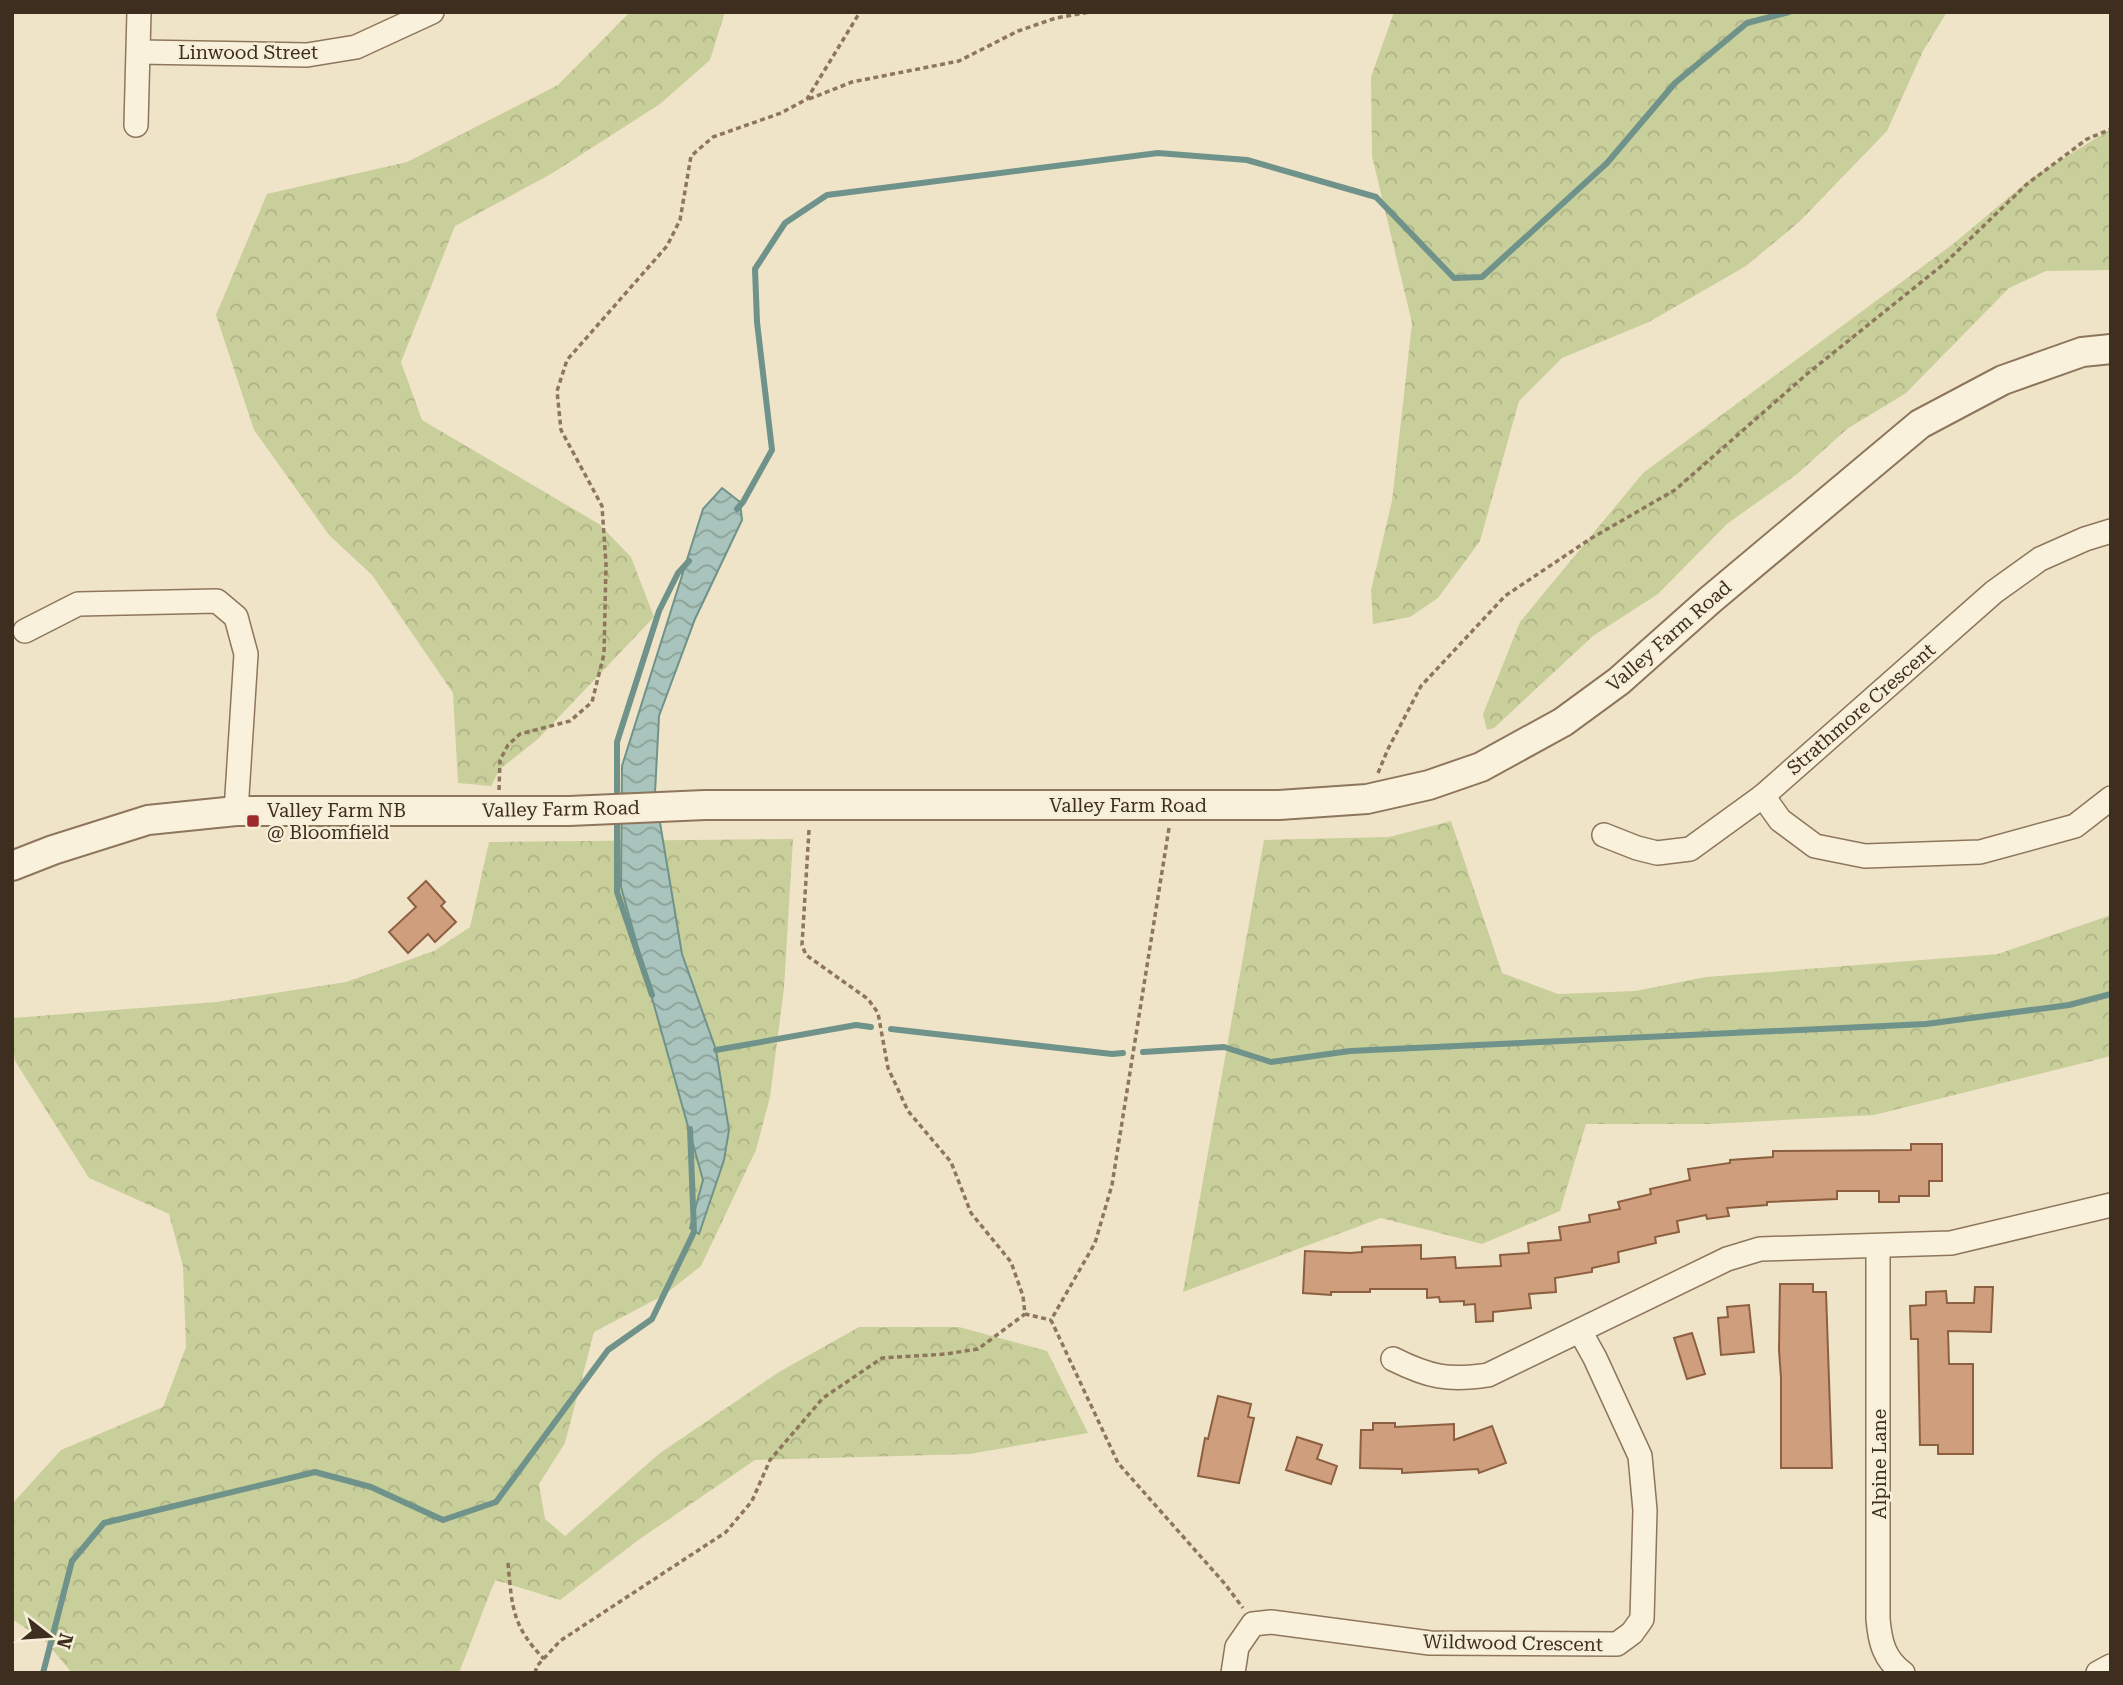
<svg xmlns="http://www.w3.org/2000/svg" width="2123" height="1685" font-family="'Roboto Serif',serif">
  <defs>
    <pattern id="forest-crowns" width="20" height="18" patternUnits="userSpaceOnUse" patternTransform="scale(1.75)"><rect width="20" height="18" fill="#c9cf9b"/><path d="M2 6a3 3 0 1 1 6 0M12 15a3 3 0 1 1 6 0" fill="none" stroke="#aeb285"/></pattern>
    <pattern id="water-waves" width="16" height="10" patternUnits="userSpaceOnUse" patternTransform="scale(1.75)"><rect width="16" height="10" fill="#a9c4bc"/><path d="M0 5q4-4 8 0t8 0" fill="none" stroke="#8ba098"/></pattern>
  </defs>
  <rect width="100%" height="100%" fill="#f0e4c8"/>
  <g fill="url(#forest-crowns)">
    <path d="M630 12H725L710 60 660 104 551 174 455 226 401 362 422 420 599 524 631 557 654 617 538 739 500 769 491 786 458 783 453 693 372 575 329 535 254 430 216 315 267 194 407 162 558 85Z"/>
    <path d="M1394 12H1947L1923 51 1887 131 1799 222 1746 266 1649 322 1562 358 1519 401 1480 541 1438 598 1410 617 1373 624 1371 590 1392 501 1412 323 1372 156 1371 77Z"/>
    <path d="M2111 129V270L2046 271 2009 288 1906 393 1847 429 1797 474 1727 524 1658 594 1593 636 1494 728 1487 730 1483 714 1520 622 1643 473 1953 244 2033 177Z"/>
    <path d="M1451 821 1502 973 1558 994 1635 991 1706 977 1998 954 2111 915V1056L1874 1115 1712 1124H1586L1560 1211 1482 1244 1381 1218 1183 1292 1264 840 1389 837Z"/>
    <path d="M793 839 784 988 770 1097 756 1150 701 1266 664 1295 594 1332 565 1443 539 1484 545 1519 565 1536 660 1453 779 1372 859 1327H959L1047 1351 1088 1433 970 1454 755 1460 637 1541 560 1600 495 1580 459 1673H72L46 1642 12 1619V1504L61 1450 163 1407 186 1347 183 1266 169 1214 89 1178 15 1061 12 1045V1018L216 1002 346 982 434 951 470 927 489 842Z"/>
  </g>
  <path fill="url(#water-waves)" stroke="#6f938a" stroke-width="2" d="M722 488 740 502 742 520 695 619 659 716 655 793 682 954 716 1050 729 1130 724 1160 699 1234 690 1228 703 1180 621 887 622 766 703 509Z"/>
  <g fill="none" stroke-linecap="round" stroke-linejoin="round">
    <g stroke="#6f938a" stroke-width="6">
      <path d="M737 509 743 502 772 450 757 322 755 269 785 223 827 195 1158 153 1247 160 1376 197 1454 278 1482 277 1607 163 1675 83 1747 23 1789 12"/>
      <path d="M617 801V742L659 611 678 573 689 561"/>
      <path d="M617 815V892L652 995"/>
      <path d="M891 1029 1112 1054 1123 1053"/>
      <path d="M716 1050 856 1025 871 1027"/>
      <path d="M1143 1052 1224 1047 1271 1062 1350 1051 1926 1024 2069 1005 2111 994"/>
      <path d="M43 1673 72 1561 104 1523 315 1472 371 1487 443 1520 496 1502 608 1350 652 1319 694 1232 690 1129"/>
    </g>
  </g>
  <g fill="#cf9f7d" stroke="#8d5f41" stroke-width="2">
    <path d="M426 881 445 902 441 906 456 922 435 942 428 934 408 953 389 932 416 907 408 898Z"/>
    <path d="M1911 1144H1942V1181H1929V1196H1899V1202H1879V1191H1837V1199L1767 1202V1205L1727 1208 1729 1216 1707 1219 1706 1215 1677 1221 1679 1232 1655 1237 1656 1243 1618 1252 1619 1262 1592 1268V1272L1555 1278 1556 1292 1529 1294 1531 1308 1493 1312V1321L1476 1322 1475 1304 1464 1305V1301L1440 1302 1439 1297 1427 1298V1289H1370V1292H1331V1295L1303 1293 1305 1251 1350 1253 1362 1252V1247L1421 1245V1259L1455 1257 1456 1268 1501 1266 1500 1255 1529 1253 1528 1243 1561 1240 1559 1227 1590 1222 1589 1215 1620 1209 1618 1202 1651 1194 1650 1189 1690 1180 1688 1169 1730 1163V1160L1773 1157V1151L1911 1150Z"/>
    <path d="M1780 1284H1813V1292H1826L1832 1468H1781V1378L1779 1350Z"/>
    <path d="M1975 1287H1993L1991 1332 1948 1331 1949 1364H1973V1454H1938V1445H1920L1918 1339H1911L1910 1306 1926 1305V1292L1946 1291 1947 1303H1974Z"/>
    <path d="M1749 1305 1754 1352 1721 1355 1718 1318 1728 1317 1727 1307Z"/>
    <path d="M1692 1333 1705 1374 1687 1379 1674 1338Z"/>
    <path d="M1218 1396 1251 1404 1248 1417 1254 1418 1239 1483 1198 1476 1205 1438 1208 1439Z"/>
    <path d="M1373 1423H1395V1427L1454 1424V1440L1492 1426 1506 1463 1479 1473 1478 1469 1402 1473V1469L1360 1468 1361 1430H1373Z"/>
    <path d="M1297 1437 1322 1445 1317 1459 1337 1466 1331 1484 1286 1470Z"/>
  </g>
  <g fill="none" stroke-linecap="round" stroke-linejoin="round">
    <defs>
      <g id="minor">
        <path d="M139 52 307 55 356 47 432 12"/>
        <path d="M136 125 139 12"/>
        <path d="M25 631 78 604 217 601 236 617 246 654 236 811"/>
        <path d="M1763 796 1780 820 1815 846 1865 856 1980 852 2075 826 2111 798"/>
        <path d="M1604 835 1637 848 1657 853 1690 849 1763 796 1994 592 2040 559 2085 539 2111 531"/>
        <path d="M1878 1247V1619C1880 1642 1884 1659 1903 1673"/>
        <path d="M1393 1359C1429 1377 1448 1381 1488 1375L1727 1259 1760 1249 1951 1243 2111 1205"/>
        <path d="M1233 1673 1237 1647 1253 1624 1271 1622 1430 1643 1617 1644 1632 1633 1642 1619 1645 1510 1640 1456 1595 1358 1580 1331"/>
        <path d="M2098 1673 2111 1666"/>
      </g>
      <path id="tertiary" d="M12 866 53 850 148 820 236 811H569L705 805H1279L1367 799 1429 785 1481 767 1563 722 1619 681 1710 600 1920 424 2003 380 2082 352 2111 349"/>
    </defs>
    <use href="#minor" stroke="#8d765c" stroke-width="26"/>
    <use href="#tertiary" stroke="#8d765c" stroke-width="32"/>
    <g stroke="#8d765c" stroke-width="3.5" stroke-dasharray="5 3.5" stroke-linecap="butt">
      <path d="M809 99 852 82 959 61 1018 31 1056 18 1090 12"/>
      <path d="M1378 773 1388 749 1421 686 1505 596 1590 539 1675 490 1807 374 1945 263 2027 184 2087 139 2111 129"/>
      <path d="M499 790 500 760 508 745 520 734 570 721 592 702 604 654 606 564 602 506 561 430 557 391 567 360 667 246 680 220 691 156 713 137 781 113 807 99 860 12"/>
      <path d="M1169 828 1112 1185 1095 1243 1051 1320 1118 1463 1225 1584 1243 1608"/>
      <path d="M809 830 802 945 806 955 868 999 878 1013 888 1068 908 1111 951 1162 971 1213 1011 1262 1023 1296 1025 1314 1051 1320"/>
      <path d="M508 1563C512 1607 512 1626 544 1659"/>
      <path d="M535 1673 537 1666 560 1641 726 1532 752 1501 770 1460 823 1398 882 1358 946 1354 978 1349 1025 1314"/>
    </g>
    <use href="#minor" stroke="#faf1dc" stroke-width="23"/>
    <use href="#tertiary" stroke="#faf1dc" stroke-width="28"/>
  </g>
  <rect fill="#9e2a2b" stroke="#f7eed8" stroke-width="2.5" x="246" y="814" width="14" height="14" rx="3.5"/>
  <g text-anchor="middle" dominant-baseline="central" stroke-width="5" stroke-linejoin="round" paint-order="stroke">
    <g font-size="19" fill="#3d2e20" stroke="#f7eed8">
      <text x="248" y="52">Linwood Street</text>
      <text transform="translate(1669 636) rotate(-41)">Valley Farm Road</text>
      <text transform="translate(1861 709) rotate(-41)">Strathmore Crescent</text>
      <text x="1128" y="805">Valley Farm Road</text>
      <text transform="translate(561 809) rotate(-1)">Valley Farm Road</text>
      <text transform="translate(1879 1464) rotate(-90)">Alpine Lane</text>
      <text transform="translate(1513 1643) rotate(1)">Wildwood Crescent</text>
    </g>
    <g font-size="19" fill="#3d2e20" stroke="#f7eed8" text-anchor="start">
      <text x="267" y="810">Valley Farm NB<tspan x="267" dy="22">@ Bloomfield</tspan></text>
    </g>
  </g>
  <rect width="2123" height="1685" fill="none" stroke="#3d2e20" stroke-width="28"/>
  <g transform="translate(49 1636) rotate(107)" stroke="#f7eed8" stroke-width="5" paint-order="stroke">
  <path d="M0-5L12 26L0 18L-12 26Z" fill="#3d2e20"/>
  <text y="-10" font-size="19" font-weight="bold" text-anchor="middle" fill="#3d2e20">N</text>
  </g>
</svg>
